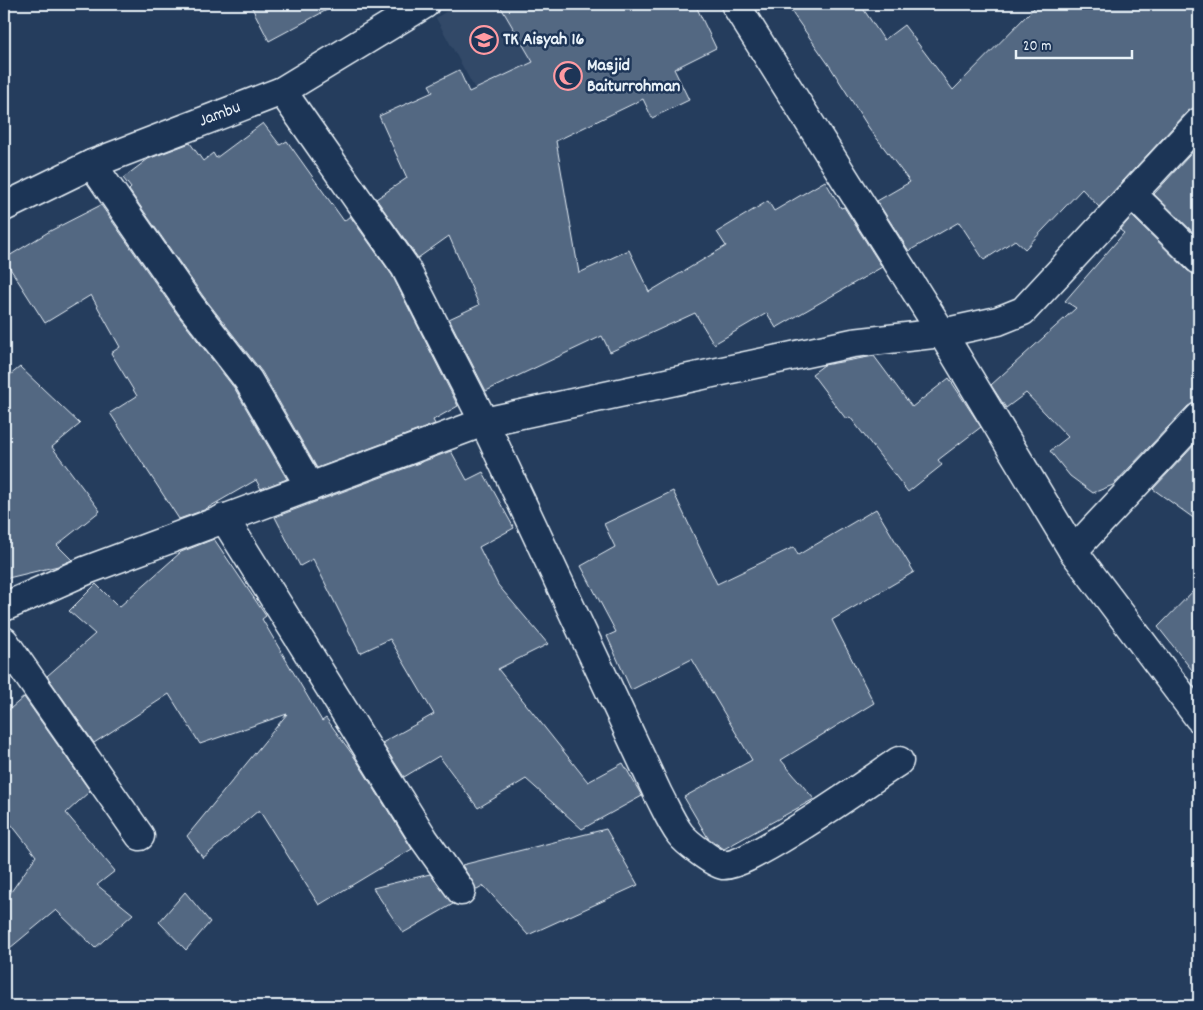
<svg xmlns="http://www.w3.org/2000/svg" width="1203" height="1010" font-family="Dekko,sans-serif">
  <rect width="100%" height="100%" fill="#253d5d"/>
  <filter id="ink" filterUnits="userSpaceOnUse"><feTurbulence type="fractalNoise" baseFrequency=".02" numOctaves="2"/><feDisplacementMap in="SourceGraphic" scale="10" xChannelSelector="R" yChannelSelector="G"/><feConvolveMatrix kernelMatrix="1 2 1 2 8 2 1 2 1" color-interpolation-filters="sRGB"/></filter>
  <g filter="url(#ink)">
    <path fill="#334a68" d="M458 4H499L533 62 475 89 436 18Z"/>
    <g fill="#536782" stroke="#e8f1f8">
      <path d="M250 4H338L269 41Z"/>
      <path d="M499 4H695L716 48 674 69 689 100 652 118 643 99 556 141 579 273 629 250 649 292 726 246 717 232 768 201 774 211 825 181 841 208 844 207 882 267 776 328 767 313 714 344 695 313 610 352 602 336 486 391 449 319 479 305 449 236 418 258 376 199 407 178 379 116 433 92 429 85 459 70 469 92 533 62Z"/>
      <path d="M786 4H860L884 40 904 25 953 90 1038 4H1199V107L1188 111 1099 207 1082 189 1025 249 1015 240 984 260 959 222 909 251 877 201 910 182 869 128 831 68Z"/>
      <path d="M263 123 280 145 287 141 344 221 350 216 392 275 458 406 433 420 435 424 317 468 262 372 203 296 129 190 131 188 123 178 148 159 190 143 203 161 213 153 216 158Z"/>
      <path d="M1199 145V238L1154 194Z"/>
      <path d="M101 205 177 314 235 389 287 479 261 489 256 480 204 510 179 519 110 413 137 396 111 353 120 347 91 295 45 323 4 259 50 231Z"/>
      <path d="M1132 216 1188 271 1199 275V402L1188 406 1113 485 1093 493 1070 476 1050 451 1068 437 1026 393 1006 408 991 385 1076 308 1065 301 1124 233 1120 230Z"/>
      <path d="M874 356 912 407 949 378 981 427 938 460 942 465 908 492 850 417 846 419 812 374 824 365Z"/>
      <path d="M20 367 80 424 52 447 100 511 57 545 72 560 58 566 4 579V380Z"/>
      <path d="M1199 440V522L1153 489Z"/>
      <path d="M451 451 467 480 483 472 514 528 479 547 498 585 548 644 498 669 588 782 623 763 642 796 582 829 526 779 478 808 439 756 404 777 382 743 434 714 390 639 360 653 313 559 300 566 275 517Z"/>
      <path d="M673 491 717 584 794 547 798 555 876 509 914 572 832 620 874 703 781 760 814 799 724 849 708 838 684 797 752 760 692 659 631 690 607 636 616 632 581 566 615 547 604 524Z"/>
      <path d="M214 539 266 616 262 619 322 721 326 718 355 758 412 849 319 905 259 810 203 858 187 836 287 714 200 744 169 694 94 743 47 676 95 634 69 611 96 584 119 607 181 552Z"/>
      <path d="M1199 585V679L1158 627Z"/>
      <path d="M24 697 90 791 66 813 115 871 97 885 133 914 95 948 56 910 4 953V902L36 856 4 815V714Z"/>
      <path d="M606 829 638 885 528 935 484 886 477 890 462 865Z"/>
      <path d="M430 874 453 904 403 933 373 888Z"/>
      <path d="M185 892 210 922 186 950 159 922Z"/>
    </g>
    <g fill="none" stroke-linecap="round" stroke-linejoin="round">
      <defs>
        <g id="minor">
          <path d="M735 4 942 333 1073 551 1199 718"/>
          <path d="M282 91 405 267 484 422 658 794C665 807 671 822 680 834 686 842 713 863 723 865 747 868 872 779 899 761"/>
          <path d="M92 164 190 305 248 380 310 487"/>
          <path d="M1133 195 1199 260"/>
          <path d="M4 207 92 164 282 91 425 4"/>
          <path d="M224 518 424 839 461 891"/>
          <path d="M1073 551 1199 417"/>
          <path d="M4 607 87 570 484 422 853 343 942 333 998 321 1023 311 1199 122"/>
          <path d="M4 641 140 836"/>
        </g>
      </defs>
      <use href="#minor" stroke="#e8f1f8" stroke-width="31"/>
      <use href="#minor" stroke="#1d3557" stroke-width="28"/>
    </g>
  </g>
  <defs>
    <symbol id="school-ring" viewBox="-11 -11 22 22"><circle r="9.5" fill="#1d3557" stroke="#ff9aa2" stroke-width="1.5"/><path d="M0-5L7-2L0 1L-7-2ZM-4 1L0 2.5L4 1V4Q0 6-4 4Z" fill="#ff9aa2"/></symbol>
    <symbol id="mosque-ring" viewBox="-11 -11 22 22"><circle r="9.5" fill="#1d3557" stroke="#ff9aa2" stroke-width="1.5"/><path d="M3.5-4.9A6 6 0 1 0 3.5 4.9A5 5 0 1 1 3.5-4.9Z" fill="#ff9aa2"/></symbol>
  </defs>
  <g fill-rule="evenodd">
    <use href="#school-ring" x="468" y="24" width="32" height="32"/>
    <use href="#mosque-ring" x="552" y="60" width="32" height="32"/>
  </g>
  <g text-anchor="middle" dominant-baseline="central" stroke-width="5" stroke-linejoin="round" paint-order="stroke">
    <g font-size="18" font-weight="bold" fill="#e8f1f8" stroke="#1d3557" text-anchor="start">
      <text x="503" y="40">TK Aisyah 16</text>
      <text x="587" y="66">Masjid<tspan x="587" dy="21">Baiturrohman</tspan></text>
    </g>
    <g font-size="18" fill="#e8f1f8" stroke="#1d3557">
      <text transform="translate(220 115) rotate(-21)">Jambu</text>
    </g>
  </g>
  <rect width="1203" height="1010" fill="none" stroke="#1d3557" stroke-width="20"/>
  <rect x="10" y="10" width="1183" height="990" fill="none" stroke="#e8f1f8" stroke-width="2" filter="url(#ink)"/>
  <path d="M1016 50v8h116v-8" fill="none" stroke="#e8f1f8" stroke-width="2.5"/>
  <text x="1023" y="50" font-size="15" fill="#e8f1f8" stroke="#1d3557" stroke-width="4" paint-order="stroke">20 m</text>
</svg>
